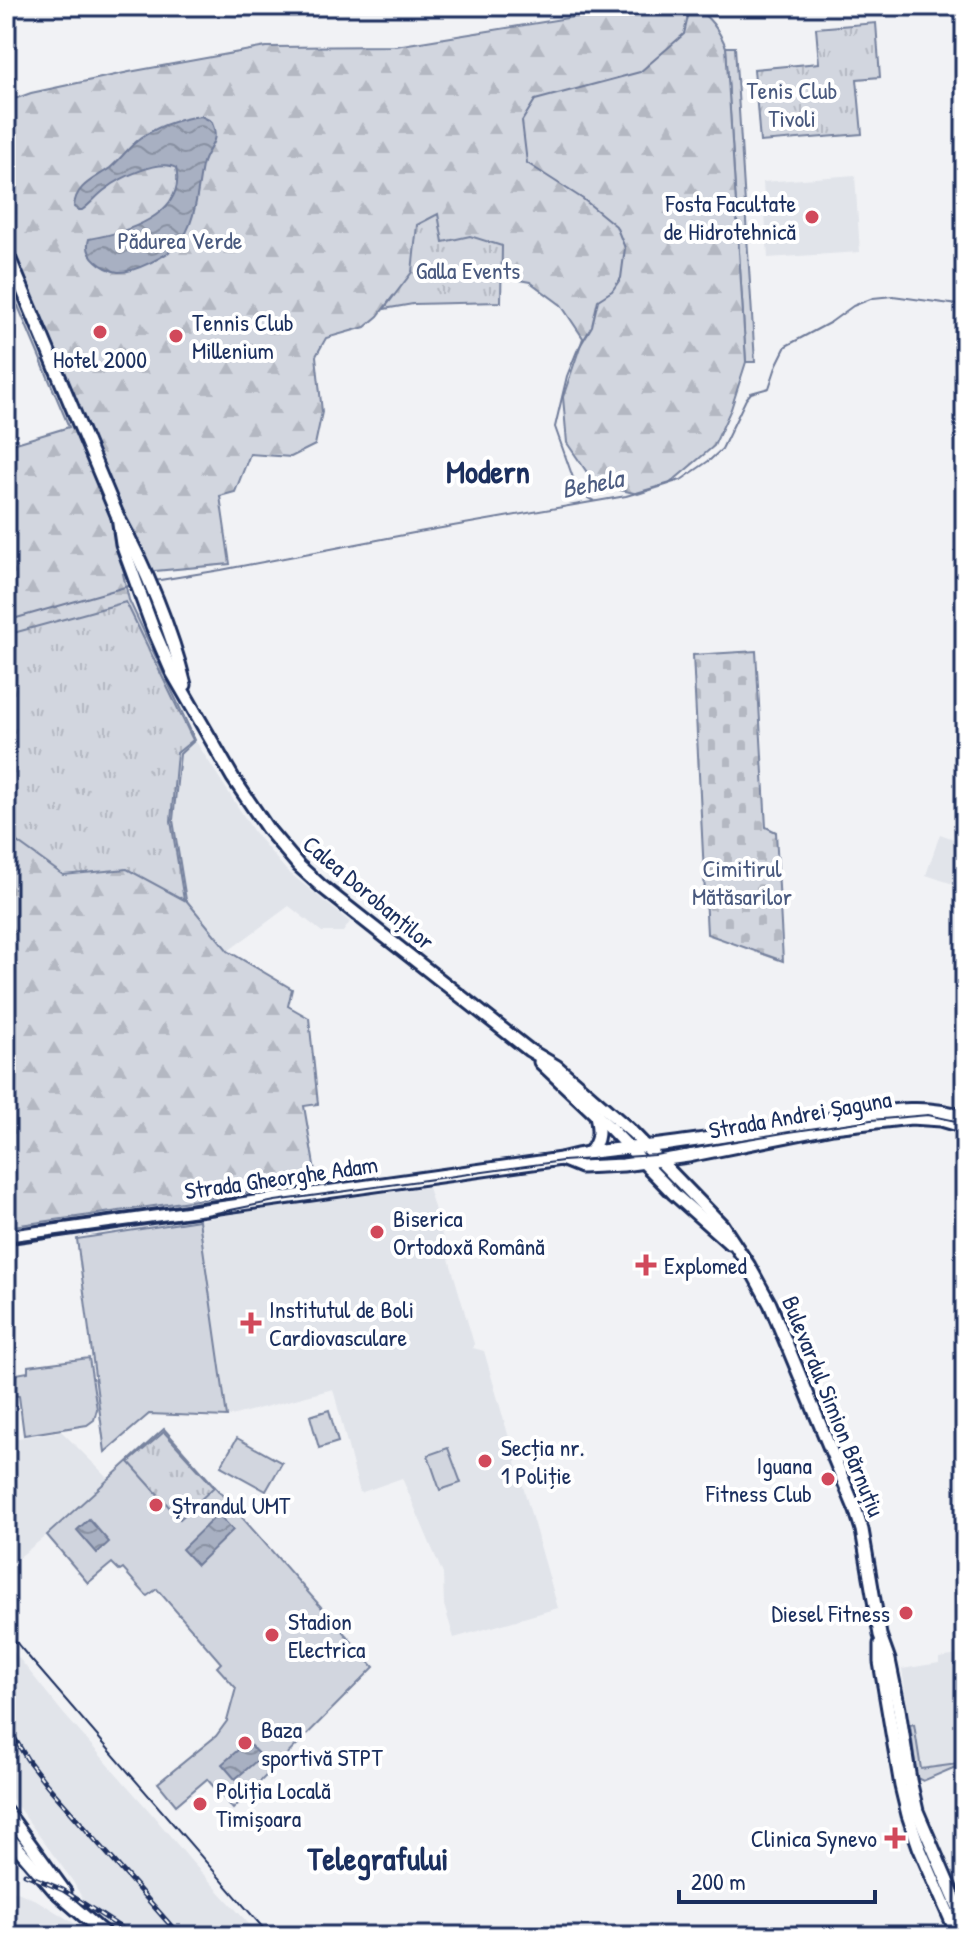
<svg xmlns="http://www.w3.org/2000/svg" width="971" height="1942" font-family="'Patrick Hand',sans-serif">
  <defs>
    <pattern id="forest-firs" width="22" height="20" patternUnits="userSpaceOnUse" patternTransform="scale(2)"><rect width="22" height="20" fill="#d2d6df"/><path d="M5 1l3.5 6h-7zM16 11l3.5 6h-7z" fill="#b4b8c2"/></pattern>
    <pattern id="cemetery-stones" width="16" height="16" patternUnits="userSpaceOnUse" patternTransform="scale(2)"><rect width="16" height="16" fill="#d2d6df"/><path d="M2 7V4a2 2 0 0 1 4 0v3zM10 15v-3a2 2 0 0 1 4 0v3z" fill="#b4b8c2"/></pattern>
    <pattern id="park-tufts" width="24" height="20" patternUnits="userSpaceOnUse" patternTransform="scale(2)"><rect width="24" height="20" fill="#d2d6df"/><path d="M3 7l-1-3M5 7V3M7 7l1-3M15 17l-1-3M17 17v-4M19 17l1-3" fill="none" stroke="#b4b8c2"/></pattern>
    <pattern id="water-waves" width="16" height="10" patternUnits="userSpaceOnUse" patternTransform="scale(2)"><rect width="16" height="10" fill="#a8b0c2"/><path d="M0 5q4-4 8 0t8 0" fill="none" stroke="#8890a1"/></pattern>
  </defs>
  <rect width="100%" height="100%" fill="#f1f2f5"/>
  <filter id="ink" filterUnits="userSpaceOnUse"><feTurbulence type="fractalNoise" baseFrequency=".0125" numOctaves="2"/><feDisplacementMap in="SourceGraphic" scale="16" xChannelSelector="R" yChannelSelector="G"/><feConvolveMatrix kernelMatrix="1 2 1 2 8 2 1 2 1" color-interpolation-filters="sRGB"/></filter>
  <g filter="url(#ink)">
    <g fill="#e1e4ea">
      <path d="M855 175 860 252 768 258 763 182Z"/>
      <path d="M195 740 254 832 286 870 350 922 343 932H322L289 906 228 951 186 900 173 820 180 754Z"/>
      <path d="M940 834 965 843V888L926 875Z"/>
      <path d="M428 1187 474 1344 473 1348 484 1351 558 1608 454 1638 444 1605 443 1574 402 1478 360 1493 333 1389 227 1417 199 1220 263 1209Z"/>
      <path d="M61 1431 109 1479 47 1535 7 1567 6 1440Z"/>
      <path d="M6 1642 63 1713 151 1813 192 1862 260 1936H118L89 1910 72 1880 6 1791Z"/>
      <path d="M965 1654V1763L923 1781 917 1778 902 1669 939 1663V1658Z"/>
      <path d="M6 1887 38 1901 95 1936H6Z"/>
    </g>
    <g fill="#d2d6df" stroke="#76829e" stroke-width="2">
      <path d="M726 47H735L755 362H746Z"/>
      <path d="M199 1220 227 1417 149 1414 105 1452 77 1239Z"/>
      <path d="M89 1358 97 1409 94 1420 87 1425 24 1435 19 1396 13 1395 11 1375 28 1372V1366Z"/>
      <path d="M329 1410 338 1442 319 1448 310 1416Z"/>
      <path d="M164 1429 374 1667 233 1809 207 1779 176 1805 158 1783 216 1736 227 1721 236 1688 217 1667 221 1663 157 1589 147 1596 123 1569 120 1571 112 1563 88 1583 47 1535Z"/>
      <path d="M237 1438 282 1463 266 1491 221 1466Z"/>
      <path d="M448 1448 461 1483 440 1490 428 1455Z"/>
      <path d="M914 1724 921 1769 965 1763 923 1781 917 1778 910 1725Z"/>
    </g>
    <path fill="url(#forest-firs)" stroke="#76829e" stroke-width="2" d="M641 6C686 6 706 0 726 47L746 362 731 409 714 446 669 484 638 494 595 484 567 443 563 397 583 338 561 305 530 282 502 277 501 246 393 296 378 316 365 327 326 338 316 356 322 412 315 445 291 457 250 454 235 492 220 496 230 564 123 574 129 600 195 740 180 754 173 820 186 900 228 951 292 989 288 1006 309 1018 318 1104 304 1106 317 1183 6 1227V446L69 427 18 306 6 300V102L31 93 129 72 266 47 396 46Z"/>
    <path fill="url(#cemetery-stones)" stroke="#76829e" stroke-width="2" d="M756 651 766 827 776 832 783 961 707 934 693 655Z"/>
    <g fill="url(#park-tufts)" stroke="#76829e" stroke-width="2">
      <path d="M876 23 880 77 857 79 862 134 760 142 754 69 819 63 816 28Z"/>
      <path d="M438 214 443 242 470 236 502 246 501 302 413 304 384 309 412 272 417 225Z"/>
      <path d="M126 602 193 740 177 753 171 821 184 900 127 869 63 875 6 834V635Z"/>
      <path d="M164 1432 214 1487 180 1519 129 1462Z"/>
    </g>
    <g fill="url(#water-waves)" stroke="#707c9a" stroke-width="2">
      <path d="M201 116 211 121C222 143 206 147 202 166 197 191 196 224 179 243 170 255 133 273 118 272 111 271 101 266 96 261 89 255 86 248 89 239 123 233 187 216 176 168 160 158 120 178 106 189 97 195 91 204 82 210H78L74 207C75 185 95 179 110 168 120 160 127 149 137 141 154 127 179 119 201 116Z"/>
      <path d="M218 1514 233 1530 197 1565 182 1549Z"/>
      <path d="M89 1519 109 1542 97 1553 77 1530Z"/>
      <path d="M247 1742 261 1757 235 1779 222 1764Z"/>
    </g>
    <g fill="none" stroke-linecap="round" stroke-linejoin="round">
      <g stroke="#707c9a" stroke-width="2">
        <path d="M594 501 588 498 577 489 555 427 567 376 577 351 592 326 598 300 612 291 621 278 625 248 616 226 583 199 527 163 522 121 535 100 640 72 684 34 689 12"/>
        <path d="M154 581 221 570 419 532 626 496 681 480 710 460 722 449 746 399 751 393 769 388 777 364 786 346 831 322 853 306 873 298 893 296 965 306"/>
        <path d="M6 621 132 585"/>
      </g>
      <defs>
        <g id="primary">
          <path d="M6 250 118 517C145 566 172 631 185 685"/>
          <path d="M118 517 122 544 152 626 172 672 233 778 267 828 299 866 321 886 529 1050 556 1066 632 1132 722 1225 749 1266 770 1304 856 1511 862 1530 880 1635 889 1660 899 1709 910 1780 917 1811 965 1923"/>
          <path d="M540 1062 610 1128 674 1194 729 1243"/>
          <path d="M590 1152C600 1140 599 1130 596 1115"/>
          <path d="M561 1159 581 1167 623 1165 688 1156 833 1127 911 1118 941 1120 965 1127"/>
          <path d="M6 1237 561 1159C598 1148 638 1149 676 1143 728 1136 780 1127 833 1119 877 1113 922 1102 965 1117"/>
          <path d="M880 1644V1662L901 1786 908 1815 919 1847 958 1936"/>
          <path d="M6 1811 65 1892"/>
          <path d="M6 1834 54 1890 107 1936"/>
        </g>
      </defs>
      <use href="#primary" stroke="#1b2f5e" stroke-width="17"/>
      <use href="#primary" stroke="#fff" stroke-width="11"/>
      <g stroke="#1b2f5e" stroke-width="2">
        <path d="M42 1226 236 1199"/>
        <path d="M6 1242 206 1215 275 1201 562 1161 655 1155 789 1132 871 1120 928 1115 965 1123"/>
        <path d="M6 1623 13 1638 21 1648 270 1936"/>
      </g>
      <defs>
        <g id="rail">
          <path d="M6 1724 27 1759 47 1785 180 1936"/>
          <path d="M25 1874 63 1890 129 1933"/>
        </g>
      </defs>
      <use href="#rail" stroke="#1b2f5e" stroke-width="5"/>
      <use href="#rail" stroke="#fff" stroke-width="2" stroke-dasharray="6" stroke-linecap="butt"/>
    </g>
  </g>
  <g fill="#d1495b" stroke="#fff" stroke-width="3">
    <circle cx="812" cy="217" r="8"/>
    <circle cx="100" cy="332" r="8"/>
    <circle cx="176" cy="336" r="8"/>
    <circle cx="377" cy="1232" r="8"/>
    <path d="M642 1253h8v8h8v8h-8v8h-8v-8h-8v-8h8z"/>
    <path d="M247 1311h8v8h8v8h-8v8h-8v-8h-8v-8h8z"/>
    <circle cx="485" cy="1461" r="8"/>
    <circle cx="828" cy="1479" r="8"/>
    <circle cx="156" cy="1505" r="8"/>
    <circle cx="906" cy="1613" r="8"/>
    <circle cx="272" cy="1635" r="8"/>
    <circle cx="245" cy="1743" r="8"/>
    <circle cx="200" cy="1804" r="8"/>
    <path d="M891 1826h8v8h8v8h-8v8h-8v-8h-8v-8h8z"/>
  </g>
  <g text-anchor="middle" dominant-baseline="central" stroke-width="8" stroke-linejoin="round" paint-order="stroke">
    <g font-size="24" fill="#49597e" stroke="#fff">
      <text x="792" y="90">Tenis Club<tspan x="792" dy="28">Tivoli</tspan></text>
      <text x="180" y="240">Pădurea Verde</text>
      <text x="468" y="270">Galla Events</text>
      <text x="742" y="868">Cimitirul<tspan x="742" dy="28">Mătăsarilor</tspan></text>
    </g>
    <g font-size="24" fill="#1b2f5e" stroke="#fff" text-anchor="start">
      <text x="796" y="203" text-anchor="end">Fosta Facultate<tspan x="796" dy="28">de Hidrotehnică</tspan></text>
      <text x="192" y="322">Tennis Club<tspan x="192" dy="28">Millenium</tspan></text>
      <text x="100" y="359" text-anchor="middle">Hotel 2000</text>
      <text x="393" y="1218">Biserica<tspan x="393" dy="28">Ortodoxă Română</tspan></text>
      <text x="664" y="1265">Explomed</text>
      <text x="269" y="1309">Institutul de Boli<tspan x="269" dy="28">Cardiovasculare</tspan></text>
      <text x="501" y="1447">Secția nr.<tspan x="501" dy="28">1 Poliție</tspan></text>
      <text x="812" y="1465" text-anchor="end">Iguana<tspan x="812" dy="28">Fitness Club</tspan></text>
      <text x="172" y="1505">Ștrandul UMT</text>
      <text x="890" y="1613" text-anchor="end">Diesel Fitness</text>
      <text x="288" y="1621">Stadion<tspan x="288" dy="28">Electrica</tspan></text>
      <text x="261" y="1729">Baza<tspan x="261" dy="28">sportivă STPT</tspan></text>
      <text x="216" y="1790">Poliția Locală<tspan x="216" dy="28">Timișoara</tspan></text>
      <text x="877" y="1838" text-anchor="end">Clinica Synevo</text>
    </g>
    <g font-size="24" fill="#1b2f5e" stroke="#fff">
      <text transform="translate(369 892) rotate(40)">Calea Dorobanților</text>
      <text transform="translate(800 1114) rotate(-10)">Strada Andrei Șaguna</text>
      <text transform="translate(281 1177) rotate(-8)">Strada Gheorghe Adam</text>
      <text transform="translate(834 1406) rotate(68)">Bulevardul Simion Bărnuțiu</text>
    </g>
    <g font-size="26" font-style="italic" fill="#4c5c81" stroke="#fff">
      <text transform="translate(592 483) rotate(-11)">Behela</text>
    </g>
    <g font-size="32" font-weight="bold" fill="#1b2f5e" stroke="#fff">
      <text x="488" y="471">Modern</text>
      <text x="378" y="1858">Telegrafului</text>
    </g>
  </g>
  <rect width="971" height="1942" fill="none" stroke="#fff" stroke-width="32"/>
  <rect x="16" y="16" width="939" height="1910" fill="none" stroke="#1b2f5e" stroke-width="3" filter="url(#ink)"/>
  <path d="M679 1890v12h196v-12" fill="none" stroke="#1b2f5e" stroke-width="4"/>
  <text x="691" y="1890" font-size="24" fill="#1b2f5e" stroke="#ffffff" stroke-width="6" paint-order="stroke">200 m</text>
</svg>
